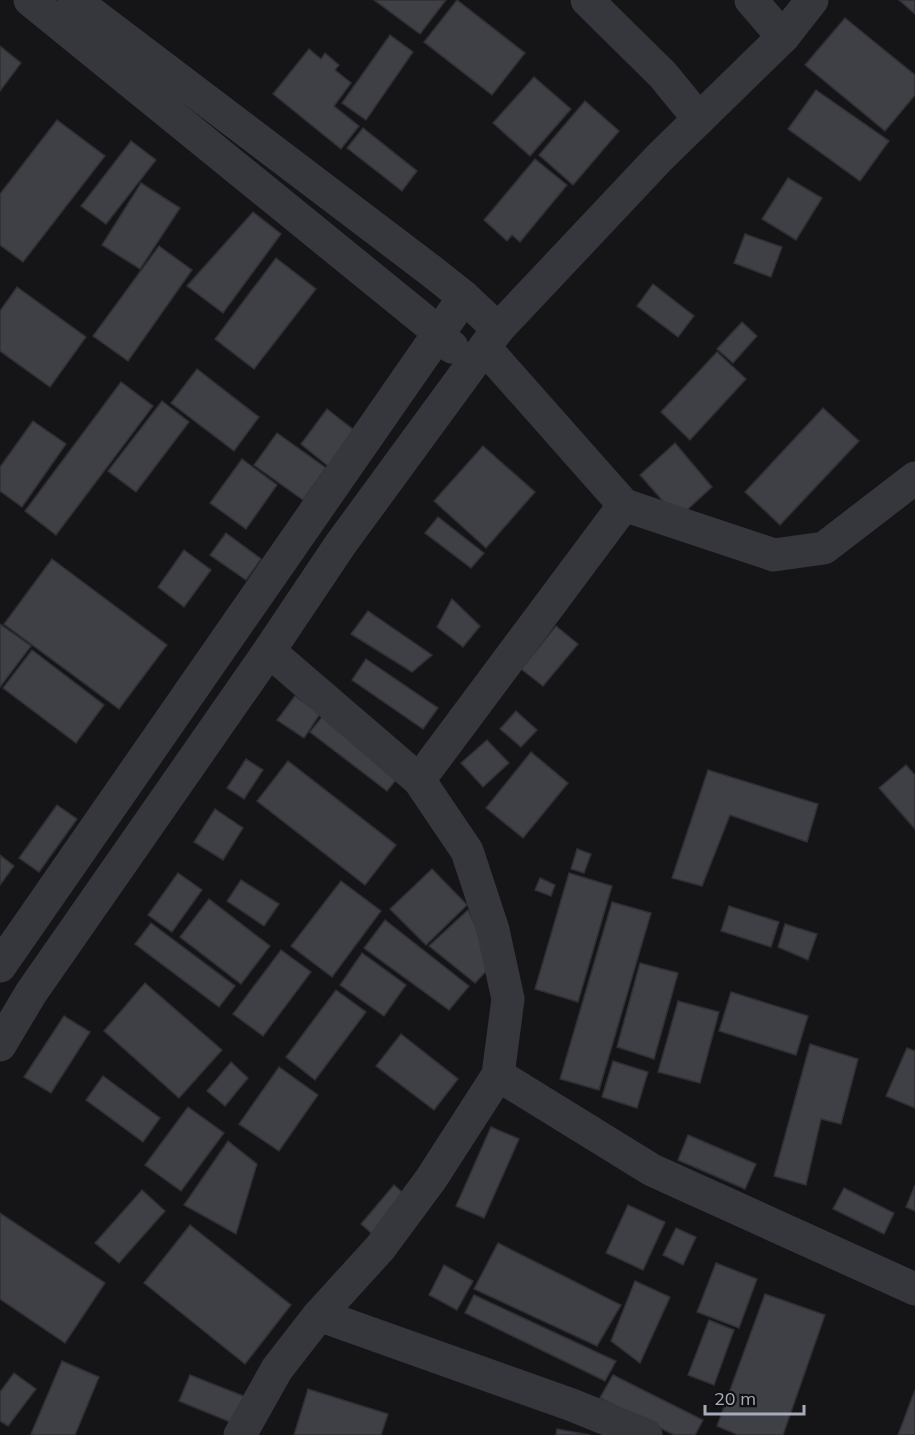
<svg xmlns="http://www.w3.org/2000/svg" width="915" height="1435" font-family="Mulish,sans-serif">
  <rect width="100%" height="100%" fill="#151518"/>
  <g fill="#3f4045" stroke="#2f2f34" stroke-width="1.5">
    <path d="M374 0H446L420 34Z"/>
    <path d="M457 0 525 53 492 95 424 42Z"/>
    <path d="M899 0H915V14Z"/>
    <path d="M845 18 915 75V95L885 131 805 65Z"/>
    <path d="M390 35 413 52 366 120 342 103Z"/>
    <path d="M0 46 21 63 0 91Z"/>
    <path d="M309 49 321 59 325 53 339 65 335 70 351 83 334 106 359 126 341 149 273 94Z"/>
    <path d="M534 77 571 109 530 156 493 123Z"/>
    <path d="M816 90 889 141 860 181 788 129Z"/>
    <path d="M585 101 619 131 573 185 539 155Z"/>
    <path d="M57 120 105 156 23 262 0 245V194Z"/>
    <path d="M363 128 417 171 402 191 347 148Z"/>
    <path d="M131 141 156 160 106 224 81 206Z"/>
    <path d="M535 159 567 185 520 242 512 235 507 241 484 220Z"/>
    <path d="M788 178 822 198 796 240 762 219Z"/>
    <path d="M141 183 180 208 140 269 102 245Z"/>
    <path d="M253 212 281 234 223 313 187 286Z"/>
    <path d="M745 234 782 247 771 277 734 263Z"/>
    <path d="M159 246 192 270 128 361 93 336Z"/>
    <path d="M276 258 316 289 254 369 215 339Z"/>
    <path d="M653 284 694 316 678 337 637 306Z"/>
    <path d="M17 287 86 337 50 387 0 351V311Z"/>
    <path d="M742 322 757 336 733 363 717 349Z"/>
    <path d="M717 352 746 379 690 440 661 412Z"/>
    <path d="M197 369 259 417 234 451 171 403Z"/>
    <path d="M121 382 153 406 56 535 25 511Z"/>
    <path d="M162 401 189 422 136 492 108 471Z"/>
    <path d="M823 408 859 441 780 525 745 492Z"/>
    <path d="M327 409 355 431 328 466 301 444Z"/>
    <path d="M33 421 66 444 22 507 0 491V467Z"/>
    <path d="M277 433 326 468 303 500 254 465Z"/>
    <path d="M675 443 712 487 678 518 640 475Z"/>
    <path d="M483 446 535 492 486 548 434 501Z"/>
    <path d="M242 459 277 485 246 529 210 503Z"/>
    <path d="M438 517 484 553 471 568 425 533Z"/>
    <path d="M226 533 261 559 246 580 210 555Z"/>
    <path d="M184 550 211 570 184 607 158 587Z"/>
    <path d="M52 559 167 645 119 709 4 624Z"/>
    <path d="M452 599 480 626 463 647 437 627Z"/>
    <path d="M368 611 432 655 412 672 351 634Z"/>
    <path d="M0 624 31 646 0 687Z"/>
    <path d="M556 626 578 644 543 686 521 669Z"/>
    <path d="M32 650 104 705 76 743 3 688Z"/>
    <path d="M366 659 438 708 423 729 352 680Z"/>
    <path d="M295 696 320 714 304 738 277 720Z"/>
    <path d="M516 711 537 730 521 747 500 729Z"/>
    <path d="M322 717 399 776 387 791 310 732Z"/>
    <path d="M487 740 509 763 483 787 461 763Z"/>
    <path d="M531 752 568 783 523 838 486 808Z"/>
    <path d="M246 759 263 770 244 799 227 788Z"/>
    <path d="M288 761 396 845 365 885 257 801Z"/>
    <path d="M906 765 915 775V829L879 788Z"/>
    <path d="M708 770 818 804 807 842 730 815 702 886 672 878Z"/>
    <path d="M57 805 77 819 39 872 19 858Z"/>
    <path d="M215 809 243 828 223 860 194 842Z"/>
    <path d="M577 849 591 854 584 873 571 869Z"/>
    <path d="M0 855 14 866 0 885Z"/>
    <path d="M432 869 467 905 426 945 390 909Z"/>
    <path d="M178 873 202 890 172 932 148 915Z"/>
    <path d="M569 873 612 886 578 1002 535 989Z"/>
    <path d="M540 878 555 885 551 896 535 890Z"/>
    <path d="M241 880 279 904 264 926 227 901Z"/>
    <path d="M341 881 381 911 332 977 291 946Z"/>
    <path d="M209 899 270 946 241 984 180 937Z"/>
    <path d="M612 902 651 913 599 1090 560 1079Z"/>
    <path d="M729 906 779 922 771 947 721 931Z"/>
    <path d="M468 910 493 964 475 983 429 946Z"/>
    <path d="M385 920 469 986 449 1010 364 948Z"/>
    <path d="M151 923 235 986 219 1007 135 944Z"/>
    <path d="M785 924 817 934 808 960 778 947Z"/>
    <path d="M281 950 311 972 263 1036 233 1014Z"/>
    <path d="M362 953 406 985 384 1016 340 985Z"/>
    <path d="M640 963 678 973 654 1059 617 1047Z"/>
    <path d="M145 983 222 1050 179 1098 104 1031Z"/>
    <path d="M336 990 366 1012 315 1080 286 1057Z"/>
    <path d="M731 992 808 1016 796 1055 719 1031Z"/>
    <path d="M678 1001 719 1012 700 1083 658 1072Z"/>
    <path d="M64 1016 90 1032 51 1093 24 1077Z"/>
    <path d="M401 1034 458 1079 434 1110 376 1066Z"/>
    <path d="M810 1044 858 1059 841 1124 821 1119 806 1185 774 1176Z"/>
    <path d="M907 1048 915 1051V1108L886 1096Z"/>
    <path d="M613 1061 648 1072 637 1108 602 1097Z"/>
    <path d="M231 1062 248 1078 225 1106 207 1091Z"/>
    <path d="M279 1067 318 1095 279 1151 239 1124Z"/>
    <path d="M103 1076 160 1118 143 1142 86 1100Z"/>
    <path d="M188 1107 224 1133 181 1191 145 1165Z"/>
    <path d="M491 1127 519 1139 484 1218 456 1206Z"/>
    <path d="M688 1135 756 1164 745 1189 678 1160Z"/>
    <path d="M228 1141 257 1164 236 1234 184 1205Z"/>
    <path d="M394 1185 412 1201 379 1240 361 1224Z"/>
    <path d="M915 1185V1211L906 1207Z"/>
    <path d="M844 1188 894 1213 884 1234 833 1209Z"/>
    <path d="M142 1190 165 1211 119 1263 95 1243Z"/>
    <path d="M628 1205 665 1222 643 1270 606 1253Z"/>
    <path d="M0 1213 105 1283 65 1343 0 1299Z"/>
    <path d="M190 1225 291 1305 245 1364 144 1283Z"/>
    <path d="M676 1228 696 1237 683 1265 663 1255Z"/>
    <path d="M498 1243 621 1305 597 1346 474 1289Z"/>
    <path d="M716 1263 757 1279 739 1328 697 1312Z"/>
    <path d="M444 1265 473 1281 457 1310 429 1295Z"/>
    <path d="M635 1281 670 1297 640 1363 611 1341Z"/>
    <path d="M765 1294 825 1315 783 1435H738L717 1426Z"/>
    <path d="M474 1295 616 1361 605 1381 465 1313Z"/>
    <path d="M709 1320 734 1330 714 1385 688 1375Z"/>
    <path d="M62 1361 99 1377 75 1435H33L31 1434Z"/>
    <path d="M14 1373 36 1389 8 1426 0 1421V1392Z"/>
    <path d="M190 1375 251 1399 240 1426 179 1401Z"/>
    <path d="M613 1375 703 1420 695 1435H674L600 1398Z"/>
    <path d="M308 1389 388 1414 381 1435H294Z"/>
    <path d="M915 1390V1435H898Z"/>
    <path d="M557 1429 590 1435H556Z"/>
  </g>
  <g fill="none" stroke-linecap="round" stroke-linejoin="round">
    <g stroke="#36373d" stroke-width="33">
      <path d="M30 0 431 326 437 334 452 347"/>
      <path d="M587 0 663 75 699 119"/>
      <path d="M751 0 783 37"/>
      <path d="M498 329 660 157 783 37 812 0"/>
      <path d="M624 505 774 555 824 548 915 478"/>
      <path d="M269 651 419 780 467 851 493 930 508 999 498 1075 652 1170 915 1289"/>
      <path d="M419 780 624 505 485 348"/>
      <path d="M0 966 464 297"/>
      <path d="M0 1045 31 993 269 651 340 545 498 329 464 297 430 270 74 0"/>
      <path d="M319 1315 380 1248 431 1179 498 1075"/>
      <path d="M240 1435 277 1369 319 1315 572 1405 646 1435"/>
    </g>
  </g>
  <path d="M705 1405v9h99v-9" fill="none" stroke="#a6acb9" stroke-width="3"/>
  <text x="714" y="1405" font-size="18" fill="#a6acb9" stroke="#101013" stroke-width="4.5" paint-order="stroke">20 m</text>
</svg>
